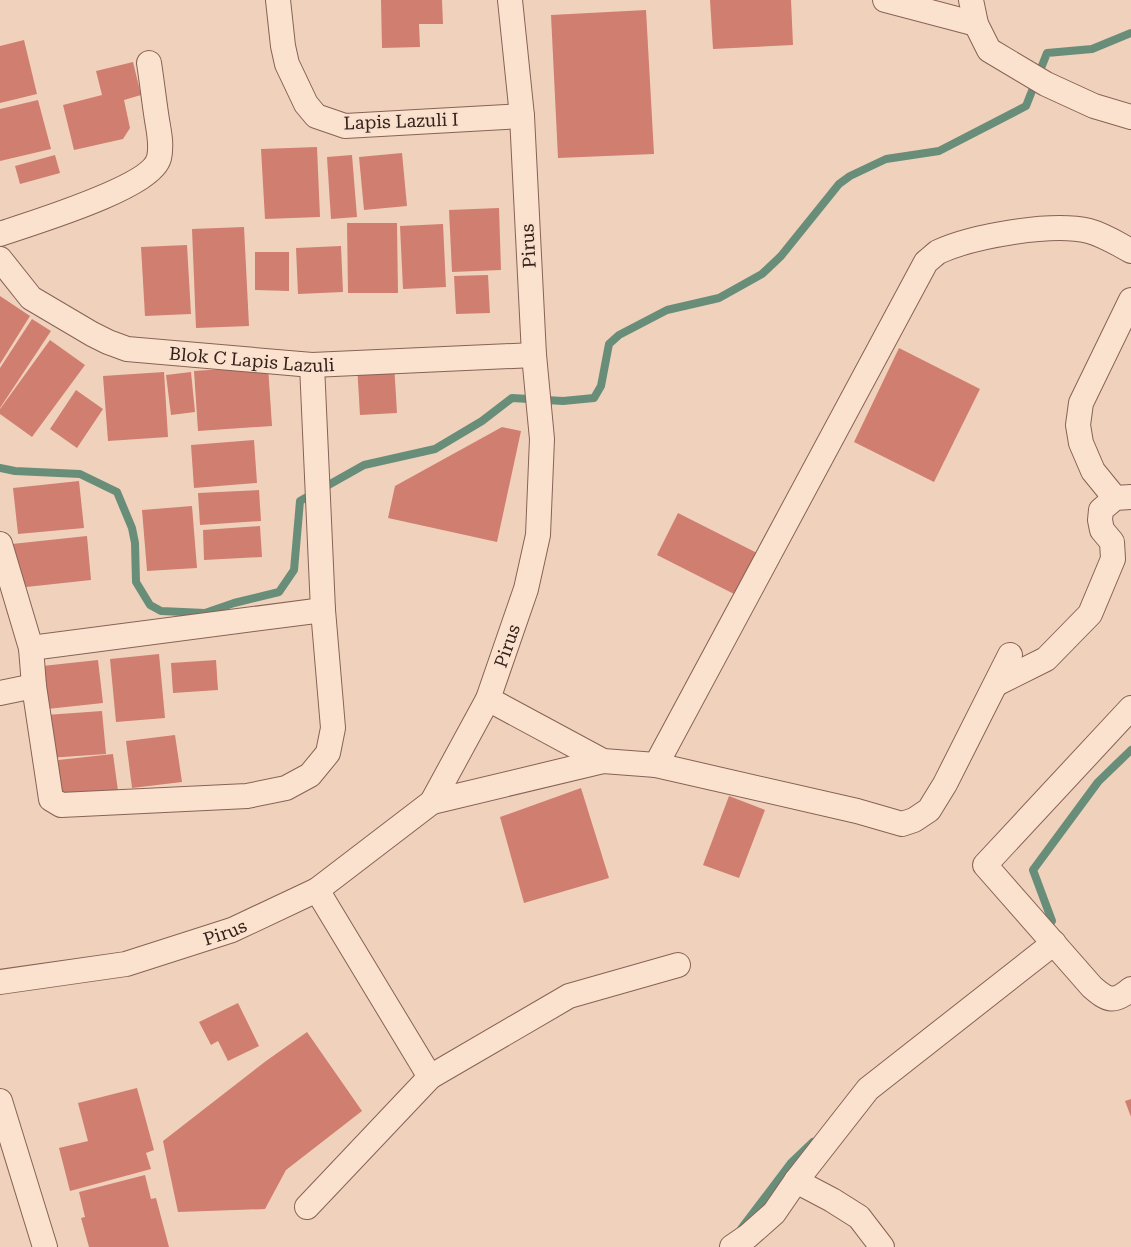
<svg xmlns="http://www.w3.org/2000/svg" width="1131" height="1247" font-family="'Roboto Serif',serif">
  <rect width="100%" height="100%" fill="#f0d2bc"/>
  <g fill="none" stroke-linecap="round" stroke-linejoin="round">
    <g stroke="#688e7a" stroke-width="8">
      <path d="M0 468 15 471 80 474 117 492 132 528 135 543 136 582 150 605 161 611 205 613 234 603 279 592 294 570 300 501 364 465 435 449 482 421 512 398 563 401 594 398 601 386 609 344 619 335 667 310 719 298 762 274 781 256 839 184 850 176 886 159 939 151 1026 106 1047 53 1092 49 1131 33"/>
      <path d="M1047 929 1052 921 1033 870 1098 782 1131 750"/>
      <path d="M741 1229 791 1163 813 1142"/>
    </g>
  </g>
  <g fill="#d07e70">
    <path d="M381 0H442L443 24H419L420 47 382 48Z"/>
    <path d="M710 0H791L793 45 713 49Z"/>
    <path d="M646 10 654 154 558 158 551 15Z"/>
    <path d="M24 40 37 94 0 103V46Z"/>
    <path d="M133 62 141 95 124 100 130 128 123 139 74 150 63 105 102 95 96 71Z"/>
    <path d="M38 100 51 149 0 161V109Z"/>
    <path d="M317 147 320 217 265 219 261 149Z"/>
    <path d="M402 153 407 206 364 210 359 157Z"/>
    <path d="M55 155 60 173 20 184 15 166Z"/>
    <path d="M352 155 357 217 331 219 327 157Z"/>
    <path d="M499 208 501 270 452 272 449 210Z"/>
    <path d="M347 223H397L398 293H348Z"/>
    <path d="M443 224 446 287 403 289 400 226Z"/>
    <path d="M244 227 249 326 196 328 192 229Z"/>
    <path d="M187 245 191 314 145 316 141 247Z"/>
    <path d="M341 246 343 292 298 294 296 248Z"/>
    <path d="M255 252H289V291L255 290Z"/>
    <path d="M488 275 490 313 456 314 454 276Z"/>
    <path d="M0 296 30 316 0 364Z"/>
    <path d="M32 319 51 331 0 408V368Z"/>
    <path d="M50 340 85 365 32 437 0 414V409Z"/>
    <path d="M899 348 980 389 934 482 854 442Z"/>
    <path d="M394 363 397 413 360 415 357 365Z"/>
    <path d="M268 366 272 426 198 431 194 371Z"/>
    <path d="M164 372 168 437 108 441 103 376Z"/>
    <path d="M191 372 195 412 171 415 166 375Z"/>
    <path d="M76 390 103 409 77 448 50 429Z"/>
    <path d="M502 427 521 431 497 542 388 518 395 486Z"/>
    <path d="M254 440 257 483 194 488 191 445Z"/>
    <path d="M79 481 84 528 18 534 13 488Z"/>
    <path d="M259 490 261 521 200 525 198 493Z"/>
    <path d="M192 506 197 568 147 571 142 510Z"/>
    <path d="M678 513 759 554 738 596 657 555Z"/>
    <path d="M260 526 262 557 204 560 203 530Z"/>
    <path d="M87 536 91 580 17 588 12 544Z"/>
    <path d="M159 654 165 718 116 722 110 659Z"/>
    <path d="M98 660 103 703 38 710 33 667Z"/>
    <path d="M216 660 218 690 173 693 171 663Z"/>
    <path d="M102 711 106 754 49 758 46 715Z"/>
    <path d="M175 735 182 782 132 788 126 741Z"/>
    <path d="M113 754 118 791 54 799 49 761Z"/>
    <path d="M581 788 609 878 524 903 500 817Z"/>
    <path d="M729 796 765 810 739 878 703 865Z"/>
    <path d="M238 1003 259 1046 228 1061 218 1041 211 1045 199 1022Z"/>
    <path d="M307 1032 362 1111 286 1170 265 1209 178 1212 163 1141 266 1061Z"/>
    <path d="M137 1088 154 1150 146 1153 151 1169 70 1191 59 1148 88 1141 78 1103Z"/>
    <path d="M1131 1099V1117L1125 1101Z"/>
    <path d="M145 1175 151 1199 156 1198 169 1247H89L81 1218 85 1217 79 1192Z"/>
  </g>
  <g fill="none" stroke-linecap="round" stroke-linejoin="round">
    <defs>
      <g id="minor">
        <path d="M278 0 283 46 287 64 306 104 316 116 345 126 522 116"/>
        <path d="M885 0 976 24"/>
        <path d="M971 0 976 24 989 50 1046 84 1094 106 1131 117"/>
        <path d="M0 234C31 223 151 188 159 158 162 145 159 132 157 120 154 101 152 82 149 63"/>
        <path id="s1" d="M0 259 31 298 92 334 108 342 127 349 312 365 534 355"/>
        <path d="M1115 498 1093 471 1081 443 1078 425 1081 403 1131 300"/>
        <path d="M0 544 31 648 34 686 51 799 61 805 247 796 286 788 310 775 328 753 333 728 323 610 312 365"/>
        <path d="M31 648 323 610"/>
        <path d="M996 684 1046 659 1090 614 1113 559 1112 542 1102 530 1100 520 1101 510 1115 498 1131 497"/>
        <path d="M0 693 34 686"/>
        <path d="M488 699 603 761 656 765 926 262C930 259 934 255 938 252 973 236 1052 222 1089 231 1104 235 1118 244 1131 251"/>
        <path d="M1131 708 985 865 1092 987C1108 1001 1114 1003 1131 989"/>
        <path d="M656 765 857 811 902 824 914 820 929 810 945 784 1010 655"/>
        <path d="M432 802 603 761"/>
        <path d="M317 890 430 1077"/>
        <path id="s2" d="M0 982 126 964 232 930 317 890 432 802 488 699 526 589 538 535 542 439 534 355 522 116 510 0"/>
        <path d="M0 1101 45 1247"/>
        <path d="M796 1181 832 1200 859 1217 882 1247"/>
        <path d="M307 1207 430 1077 569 996 678 965"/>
        <path d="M732 1247 748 1236 774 1213 796 1181 868 1089 1054 943"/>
      </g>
    </defs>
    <use href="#minor" stroke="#886255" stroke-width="26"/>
    <use href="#minor" stroke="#fae2cf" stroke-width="24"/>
  </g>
  <g text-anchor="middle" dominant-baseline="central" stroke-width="4" stroke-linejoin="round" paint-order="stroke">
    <g font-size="18" fill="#36201b" stroke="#f7dfcc">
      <text transform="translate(401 121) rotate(-2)">Lapis Lazuli I</text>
      <text transform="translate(528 246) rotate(-93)">Pirus</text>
      <text stroke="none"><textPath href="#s1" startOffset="284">Blok C Lapis Lazuli</textPath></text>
      <text stroke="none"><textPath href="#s2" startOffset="651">Pirus</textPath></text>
      <text stroke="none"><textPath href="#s2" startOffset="231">Pirus</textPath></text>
    </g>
  </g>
</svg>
